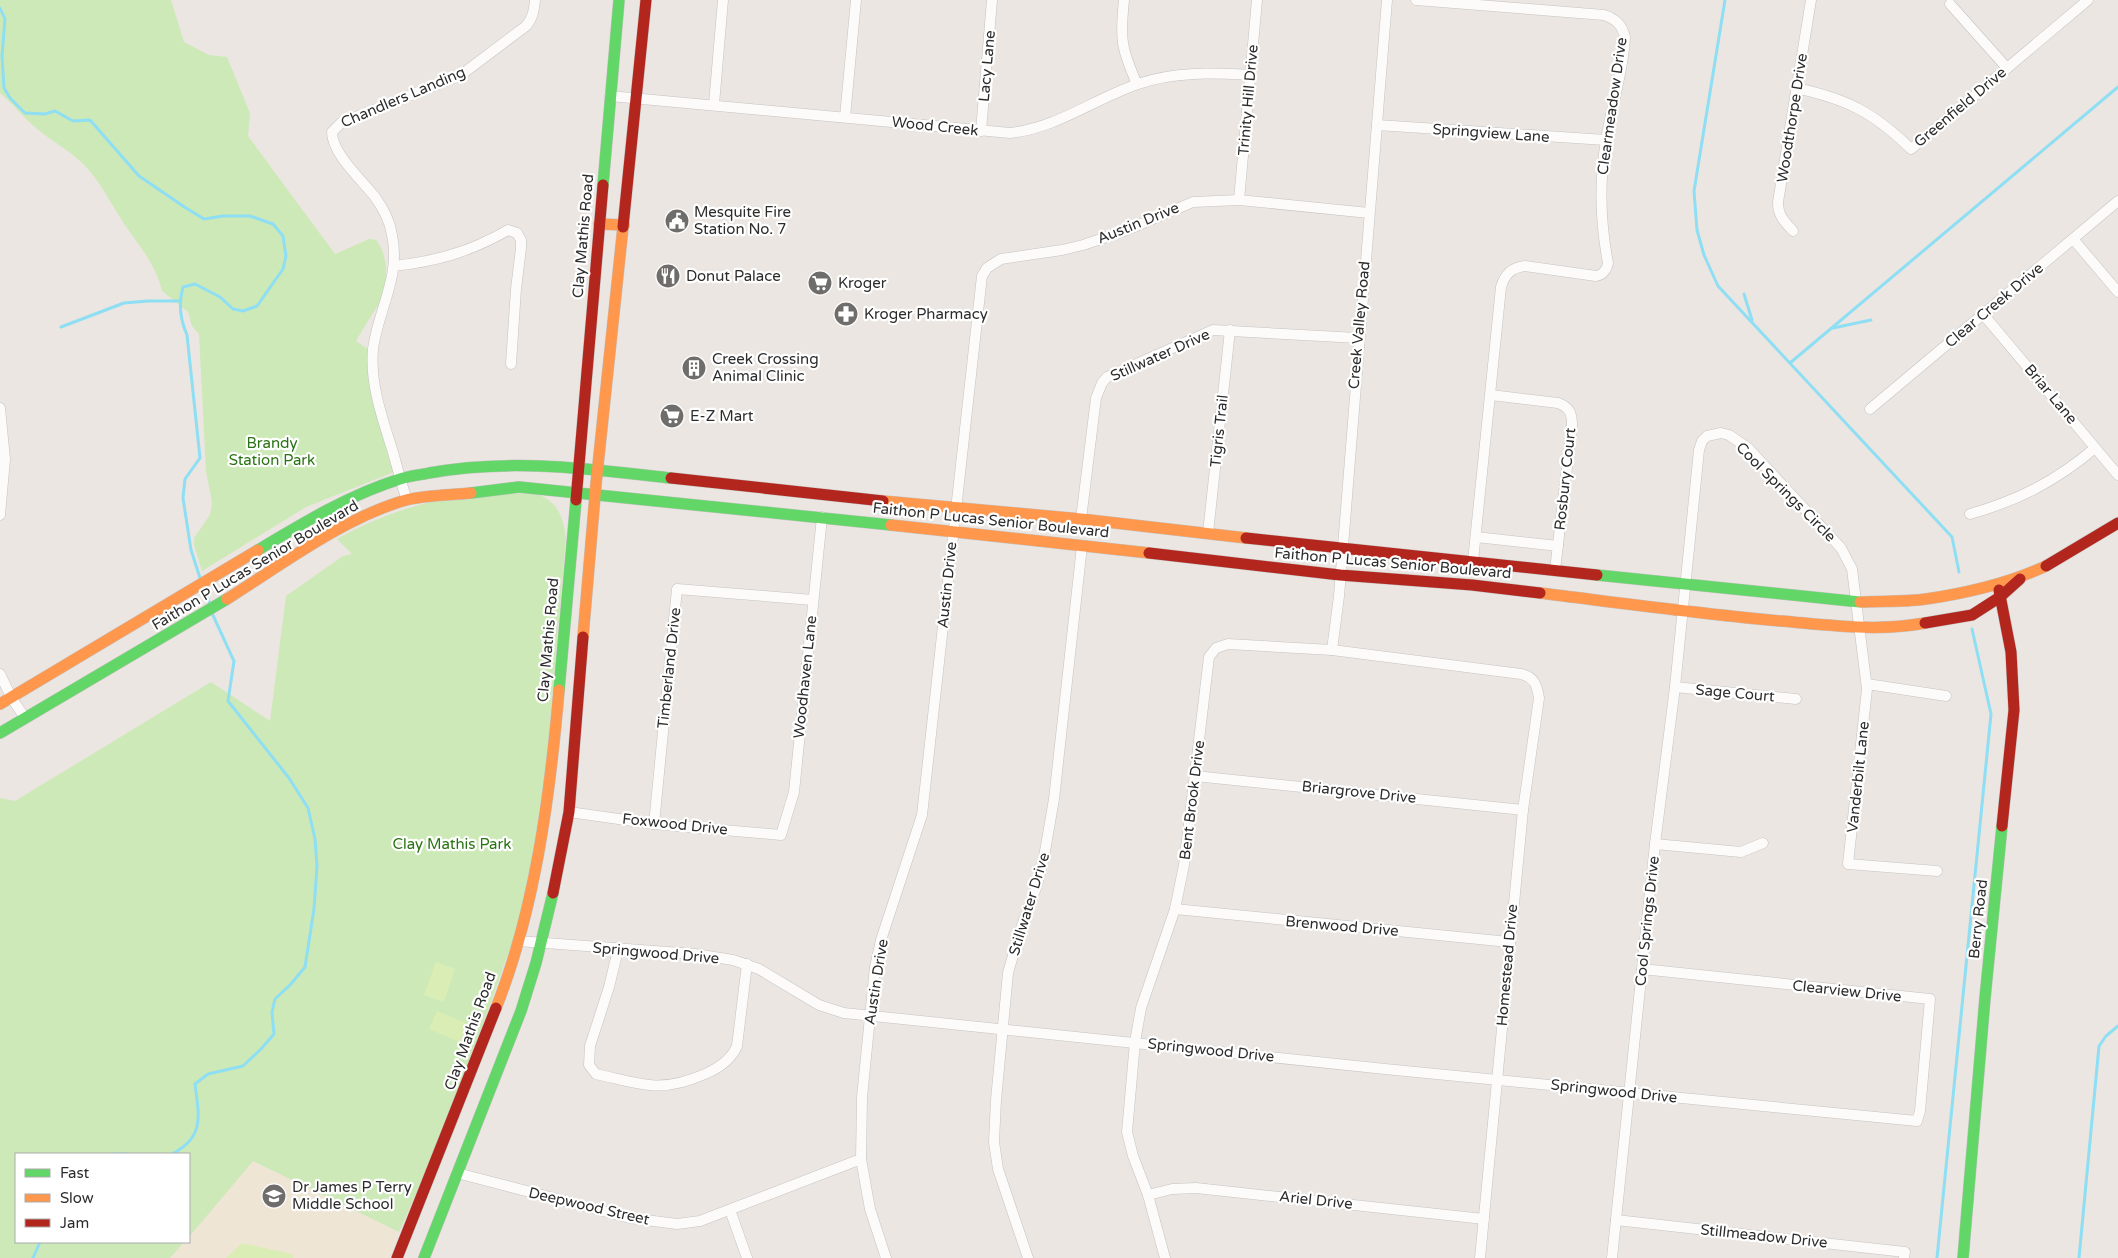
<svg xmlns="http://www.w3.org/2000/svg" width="2118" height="1258" font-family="'Varela Round',sans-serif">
  <rect width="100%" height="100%" fill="#ebe6e1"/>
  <path fill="#efe5d5" d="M253 1161 399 1232 389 1258H170L184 1242H189V1237Z"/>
  <g fill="#cde9b7">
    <path d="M0 0H171L184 42 209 55 227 57 250 113 248 136 335 254 369 239 376 240C389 255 389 287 379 304 371 316 363 328 356 341L369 350 370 386 394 472 306 507 202 571 194 545V538L210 515 212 502 206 471 199 334 192 326 188 312 162 291C156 266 142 249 127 228 113 208 104 187 87 168 72 151 52 142 36 128 23 117 13 104 0 93Z"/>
    <path d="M535 493C557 501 563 515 566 538L546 768 531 866 516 932 449 1120 399 1232 253 1161 189 1237V1154H16V1242H184L170 1258H0V798L15 801 211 682 270 721 286 596 343 556 352 554 337 539C375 518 415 503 457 497 483 494 509 494 535 493Z"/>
  </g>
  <g fill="#daedb4">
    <path d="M436 962 455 969 444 1002 424 995Z"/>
    <path d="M437 1011 468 1024 460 1042 429 1029Z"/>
    <path d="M242 1243 292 1254 293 1258H226Z"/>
  </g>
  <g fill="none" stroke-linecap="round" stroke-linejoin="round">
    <g stroke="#8edef4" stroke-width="3">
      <path d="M1725 0 1694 191 1697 230 1704 255 1718 286 1952 537 1959 572"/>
      <path d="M0 8 5 19 2 56 4 88 10 98 25 113 45 114 55 111 73 121 90 120 139 176 186 208 204 219 223 216H250L273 224 283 236 286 256 283 269 257 306 243 311 233 309 220 297 195 284 183 287C178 304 180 319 187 335L200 458 185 479 183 498 191 550 201 581"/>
      <path d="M1744 294 1752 320"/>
      <path d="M61 327 124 303 148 301H180"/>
      <path d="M1833 328 1871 320"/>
      <path d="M1790 363 2118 87"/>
      <path d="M203 587 210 604"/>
      <path d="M114 1154H129"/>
      <path d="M172 1154C205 1137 199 1116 195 1084L208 1074 243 1066 261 1049 274 1034 272 1012 275 999 290 985 305 967 314 909 317 866 315 839 308 808 289 778 228 701 234 661 212 613"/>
      <path d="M33 1258 40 1242"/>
      <path d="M1937 1258 1991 714 1972 629"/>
      <path d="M2079 1258 2099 1046 2106 1036 2118 1026"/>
    </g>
    <defs>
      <g id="street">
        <path d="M1124 0C1120 39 1121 48 1137 84"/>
        <path d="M1416 0 1604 15C1616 19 1622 25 1625 37 1624 69 1611 108 1606 140 1599 182 1600 221 1608 263 1607 269 1603 275 1596 276L1525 266C1511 268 1505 274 1501 287L1473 561"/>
        <path d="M1950 4 2007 68"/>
        <path d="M1796 88C1847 99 1873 112 1911 149L2088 0"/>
        <path d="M610 96 1010 133C1057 128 1094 99 1138 84 1175 71 1212 73 1251 75"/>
        <path d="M714 104 723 0"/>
        <path d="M845 117 856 0"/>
        <path d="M1377 125 1606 140"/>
        <path d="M981 131 992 0"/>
        <path d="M1239 200 1257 0"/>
        <path d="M1793 231C1784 221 1778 216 1778 202L1811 0"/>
        <path d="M2073 239 2118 292"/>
        <path d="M394 266C437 261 470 252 508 230L517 233 521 240V248L516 289 511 364"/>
        <path d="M1983 314 2118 475"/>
        <path d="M1491 395 1558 403C1569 407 1572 413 1572 424L1555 570"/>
        <path d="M0 408 5 459 0 515"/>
        <path d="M1870 409 2118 201"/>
        <path d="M407 500C401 483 397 466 392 449 382 417 370 384 373 349 378 310 401 277 392 235 390 221 383 208 375 197 362 180 332 154 332 132L341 123 461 75 526 26C533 18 534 10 535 0"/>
        <path d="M1970 514C2019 500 2056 481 2095 448"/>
        <path d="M1081 519 1096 398 1102 383 1107 377 1213 330 1358 338"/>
        <path d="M1208 533 1230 330"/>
        <path d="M1476 537 1558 546"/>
        <path d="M1332 650 1339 596 1387 0"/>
        <path d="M0 674 11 697 25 718"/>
        <path d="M1867 684 1946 696"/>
        <path d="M1675 687 1796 699"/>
        <path d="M1195 776 1523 810"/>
        <path d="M569 812 654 824 781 835 794 792 822 517"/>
        <path d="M654 824 677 589 813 600"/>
        <path d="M1655 844 1741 852 1763 843"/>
        <path d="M1175 909 1509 942"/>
        <path d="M518 941 695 954 733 960 759 969 819 1005 844 1013 1385 1069 1917 1121 1920 1111 1930 999 1642 969"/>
        <path d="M618 950 609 987 590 1046 589 1065 596 1074C642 1084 659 1094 705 1074 719 1068 731 1060 737 1046L747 964"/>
        <path d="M457 1173 630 1218 677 1224 700 1221 861 1159"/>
        <path d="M1148 1195 1172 1189 1196 1188 1484 1219"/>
        <path d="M730 1210 747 1258"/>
        <path d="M1616 1220 1905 1252 1904 1258"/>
        <path d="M886 1258 870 1209 861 1159 862 1097 875 967 881 940 922 815 982 276 987 268 1001 259 1062 250 1083 245 1127 230 1193 202 1239 200 1369 213"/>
        <path d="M1028 1258 998 1169 994 1142 996 1100 1008 973 1020 931 1037 885 1044 857 1054 799 1082 546"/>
        <path d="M1165 1258 1148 1195 1133 1156 1127 1132 1135 1042 1141 1008 1175 909 1184 865 1209 657 1216 648 1228 644 1332 650 1521 674C1535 677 1537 686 1539 698L1523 810 1480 1258"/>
        <path d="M1612 1258 1655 844 1675 687 1699 450 1702 441 1707 436 1721 433 1729 435 1748 448 1841 548 1852 569 1867 689 1848 864 1937 871"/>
      </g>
      <g id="fast">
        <path d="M603 185 619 0"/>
        <path d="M471 493 519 487 891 525"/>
        <path d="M258 550C303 523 349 495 400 479 409 476 420 475 429 473 511 458 589 469 671 478"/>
        <path d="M1597 575 1860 602"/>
        <path d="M559 690 576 500"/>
        <path d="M0 733 227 599"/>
        <path d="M424 1258 521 1011 536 963 553 893"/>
        <path d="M1963 1258 1985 998 2002 826"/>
      </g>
      <g id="slow">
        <path d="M599 224 624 225"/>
        <path d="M883 501 1081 519 1246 538"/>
        <path d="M891 525 1149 553"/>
        <path d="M1540 593C1621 603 1701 614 1781 621 1829 625 1877 632 1925 623"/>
        <path d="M227 599C281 565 345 517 406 500 426 495 450 495 471 493"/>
        <path d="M1860 602C1882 601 1905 602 1926 599 1967 593 2009 583 2046 566"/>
        <path d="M583 637 596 484 623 227"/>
        <path d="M0 704 258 550"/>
        <path d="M496 1008C535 910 550 796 559 690"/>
      </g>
      <g id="jam">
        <path d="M623 227 646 0"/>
        <path d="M671 478 883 501"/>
        <path d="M576 500 603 185"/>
        <path d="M1246 538 1597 575"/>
        <path d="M1149 553 1340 575 1472 585 1540 593"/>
        <path d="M2046 566 2118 523"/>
        <path d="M1999 590 2011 652 2014 710 2002 826"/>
        <path d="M1925 623 1972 615 2000 597 2020 579"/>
        <path d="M553 893 569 812 583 637"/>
        <path d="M397 1258 496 1008"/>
      </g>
    </defs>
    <use href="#street" stroke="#c4c3c3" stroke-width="11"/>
    <use href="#fast" stroke="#c4c3c3" stroke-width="12"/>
    <use href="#slow" stroke="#c4c3c3" stroke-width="12"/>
    <use href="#jam" stroke="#c4c3c3" stroke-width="12"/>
    <use href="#street" stroke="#fcfbfa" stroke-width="10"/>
    <use href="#fast" stroke="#63d668" stroke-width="11"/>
    <use href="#slow" stroke="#ff974d" stroke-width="11"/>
    <use href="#jam" stroke="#b3261e" stroke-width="11"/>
  </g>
  <defs>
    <symbol id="civic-disc" viewBox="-11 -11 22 22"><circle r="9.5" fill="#6f6d6b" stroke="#fff"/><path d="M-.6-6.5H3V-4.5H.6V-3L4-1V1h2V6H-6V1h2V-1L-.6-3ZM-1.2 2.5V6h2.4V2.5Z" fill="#fff"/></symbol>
    <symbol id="restaurant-disc" viewBox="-11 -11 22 22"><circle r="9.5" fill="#6f6d6b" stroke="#fff"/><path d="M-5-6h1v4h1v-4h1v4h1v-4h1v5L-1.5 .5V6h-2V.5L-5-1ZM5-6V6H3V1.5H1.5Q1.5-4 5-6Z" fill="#fff"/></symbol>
    <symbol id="supermarket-disc" viewBox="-11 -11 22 22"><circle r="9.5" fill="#6f6d6b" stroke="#fff"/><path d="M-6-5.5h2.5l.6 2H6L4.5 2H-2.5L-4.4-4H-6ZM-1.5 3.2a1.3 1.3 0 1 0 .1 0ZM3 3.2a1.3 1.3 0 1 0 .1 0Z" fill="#fff"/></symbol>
    <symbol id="pharmacy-disc" viewBox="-11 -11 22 22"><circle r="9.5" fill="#6f6d6b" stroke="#fff"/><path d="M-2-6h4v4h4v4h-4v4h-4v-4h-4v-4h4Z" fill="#fff"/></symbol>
    <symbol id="building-disc" viewBox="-11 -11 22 22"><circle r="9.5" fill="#6f6d6b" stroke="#fff"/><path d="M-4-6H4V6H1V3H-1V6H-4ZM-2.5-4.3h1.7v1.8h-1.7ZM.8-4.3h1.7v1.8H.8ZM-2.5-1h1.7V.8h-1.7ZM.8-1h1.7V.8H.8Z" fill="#fff"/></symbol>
    <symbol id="school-disc" viewBox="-11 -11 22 22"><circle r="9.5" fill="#6f6d6b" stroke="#fff"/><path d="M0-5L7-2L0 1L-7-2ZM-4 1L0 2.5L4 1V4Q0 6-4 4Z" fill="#fff"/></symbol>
  </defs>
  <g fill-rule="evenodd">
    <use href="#civic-disc" x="663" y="207" width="28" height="28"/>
    <use href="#restaurant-disc" x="654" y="262" width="28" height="28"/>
    <use href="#supermarket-disc" x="806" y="269" width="28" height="28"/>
    <use href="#pharmacy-disc" x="832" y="300" width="28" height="28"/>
    <use href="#building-disc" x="680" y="354" width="28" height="28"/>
    <use href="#supermarket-disc" x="658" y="402" width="28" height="28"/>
    <use href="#school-disc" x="260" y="1182" width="28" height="28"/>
  </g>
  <g text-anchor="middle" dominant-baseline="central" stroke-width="4.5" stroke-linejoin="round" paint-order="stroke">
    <g font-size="15" fill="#2c2c2c" stroke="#fff">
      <text transform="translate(987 66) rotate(-85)">Lacy Lane</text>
      <text transform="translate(403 97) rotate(-23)">Chandlers Landing</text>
      <text transform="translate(1248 100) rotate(-85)">Trinity Hill Drive</text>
      <text transform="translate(1612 106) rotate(-82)">Clearmeadow Drive</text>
      <text transform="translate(1960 107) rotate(-40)">Greenfield Drive</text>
      <text transform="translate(1792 118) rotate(-81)">Woodthorpe Drive</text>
      <text transform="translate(935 126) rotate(6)">Wood Creek</text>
      <text transform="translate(1491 133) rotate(4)">Springview Lane</text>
      <text transform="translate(1138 223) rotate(-22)">Austin Drive</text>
      <text transform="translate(583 236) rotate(-85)">Clay Mathis Road</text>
      <text transform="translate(1994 305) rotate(-40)">Clear Creek Drive</text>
      <text transform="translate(1359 325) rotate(-85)">Creek Valley Road</text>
      <text transform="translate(1160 355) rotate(-24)">Stillwater Drive</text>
      <text transform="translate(2051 394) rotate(50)">Briar Lane</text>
      <text transform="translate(1219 431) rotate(-84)">Tigris Trail</text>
      <text transform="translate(1565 479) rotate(-84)">Rosbury Court</text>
      <text transform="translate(1786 492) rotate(45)">Cool Springs Circle</text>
      <text transform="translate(991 520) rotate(6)">Faithon P Lucas Senior Boulevard</text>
      <text transform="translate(1393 563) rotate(5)">Faithon P Lucas Senior Boulevard</text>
      <text transform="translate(255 565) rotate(-31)">Faithon P Lucas Senior Boulevard</text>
      <text transform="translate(947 585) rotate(-84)">Austin Drive</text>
      <text transform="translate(548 640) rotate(-85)">Clay Mathis Road</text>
      <text transform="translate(669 668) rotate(-84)">Timberland Drive</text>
      <text transform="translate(805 677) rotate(-84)">Woodhaven Lane</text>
      <text transform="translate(1735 693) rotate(5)">Sage Court</text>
      <text transform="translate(1858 777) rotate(-84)">Vanderbilt Lane</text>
      <text transform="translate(1359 792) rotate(6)">Briargrove Drive</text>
      <text transform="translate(1192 800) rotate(-83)">Bent Brook Drive</text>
      <text transform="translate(675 824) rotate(6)">Foxwood Drive</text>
      <text transform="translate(1029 904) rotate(-73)">Stillwater Drive</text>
      <text transform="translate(1978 919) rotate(-84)">Berry Road</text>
      <text transform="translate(1647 921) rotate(-84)">Cool Springs Drive</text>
      <text transform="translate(1342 926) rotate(5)">Brenwood Drive</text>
      <text transform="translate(656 953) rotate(5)">Springwood Drive</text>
      <text transform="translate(1507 965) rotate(-85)">Homestead Drive</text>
      <text transform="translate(876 982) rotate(-81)">Austin Drive</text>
      <text transform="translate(1847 991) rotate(6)">Clearview Drive</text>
      <text transform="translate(470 1031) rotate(-70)">Clay Mathis Road</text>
      <text transform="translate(1211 1050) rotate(6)">Springwood Drive</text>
      <text transform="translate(1614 1091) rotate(6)">Springwood Drive</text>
      <text transform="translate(1316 1200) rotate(6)">Ariel Drive</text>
      <text transform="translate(589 1206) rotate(13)">Deepwood Street</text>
      <text transform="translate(1764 1236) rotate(6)">Stillmeadow Drive</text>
    </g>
    <g font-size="15" fill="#2c2c2c" stroke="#fff" text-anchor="start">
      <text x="694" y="212">Mesquite Fire<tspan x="694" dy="17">Station No. 7</tspan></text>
      <text x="686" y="276">Donut Palace</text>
      <text x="838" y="283">Kroger</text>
      <text x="864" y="314">Kroger Pharmacy</text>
      <text x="712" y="359">Creek Crossing<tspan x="712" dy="17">Animal Clinic</tspan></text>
      <text x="690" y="416">E-Z Mart</text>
      <text x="292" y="1187">Dr James P Terry<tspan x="292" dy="17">Middle School</tspan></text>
    </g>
    <g font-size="15" fill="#2a7313" stroke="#fff">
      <text x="272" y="443">Brandy<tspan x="272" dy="17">Station Park</tspan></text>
      <text x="452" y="844">Clay Mathis Park</text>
    </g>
  </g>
  <rect x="15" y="1153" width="175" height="90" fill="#ffffff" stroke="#ababab"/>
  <rect x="25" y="1169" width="25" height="8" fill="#63d668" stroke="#ababab"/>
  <text x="60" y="1178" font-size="15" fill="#2c2c2c">Fast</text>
  <rect x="25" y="1194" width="25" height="8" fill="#ff974d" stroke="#ababab"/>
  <text x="60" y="1203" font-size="15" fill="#2c2c2c">Slow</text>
  <rect x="25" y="1219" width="25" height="8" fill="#b3261e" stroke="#ababab"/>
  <text x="60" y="1228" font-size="15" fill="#2c2c2c">Jam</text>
</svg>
